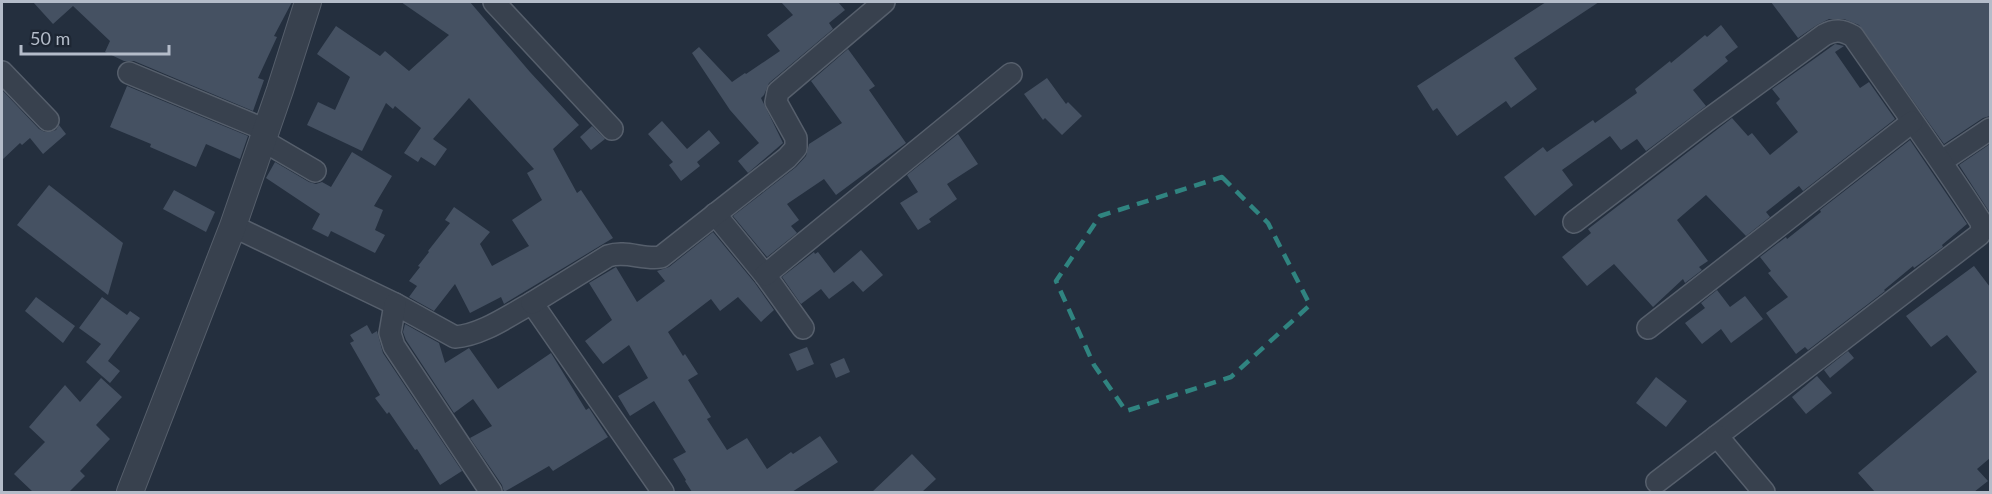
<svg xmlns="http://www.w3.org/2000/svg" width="1992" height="494" font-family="Lato,sans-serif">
  <rect width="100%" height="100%" fill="#242f3e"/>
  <g fill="#455162">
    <path d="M33 2H292L274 36 277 37 258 78 264 80 253 111 134 61H124L105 52 110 41 73 6 53 24Z"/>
    <path d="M401 2H470L530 72 579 125 553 149 577 193 581 190 613 238 504 304 501 297 470 313 455 284 434 311 409 297 417 286 409 281 420 267 418 266 429 252 428 251 450 223 445 220 454 207 490 232 480 244 492 266 529 246 512 220 542 200 527 173 534 169 469 98 433 139 447 149 435 166 421 157 418 162 404 153 421 128 395 106 393 109 386 103 362 151 307 125 318 102 335 110 350 77 317 54 336 26 380 56 385 51 409 71 449 35Z"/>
    <path d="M781 2H838L845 10 829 23 833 29 769 83 764 95 761 98 783 143 748 173 738 161 759 143 730 110 692 53 699 47 732 82 745 73 746 74 780 51 767 35 793 15Z"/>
    <path d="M1546 2H1599L1514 58 1537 89 1511 108 1506 101 1457 136 1437 108 1433 111 1417 86Z"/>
    <path d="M1771 2H1990V116L1983 118 1944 144 1859 25 1844 19H1829L1817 25 1798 38Z"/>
    <path d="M1721 25 1738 47 1725 57 1728 61 1693 90 1706 106 1646 151 1637 139 1621 150 1610 136 1562 170 1573 185 1535 216 1504 177 1543 147 1547 152 1593 120 1595 123 1637 93 1635 89 1670 61 1671 63 1705 35 1707 37Z"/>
    <path d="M1835 44 1844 46 1835 52 1860 88 1869 82 1895 119 1803 191 1799 186 1766 212 1770 217 1746 236 1706 195 1677 220 1708 261 1699 267 1702 270 1685 283 1683 279 1653 307 1614 264 1587 286 1562 257 1591 233 1588 229 1732 118 1748 136 1752 133 1770 155 1798 132 1776 103 1780 99 1772 89Z"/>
    <path d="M848 49 875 86 869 90 906 143 836 195 824 179 787 204 799 220 791 226 797 233 767 257 733 216 796 167 806 156 809 144 842 123 811 81Z"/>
    <path d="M1047 78 1066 104 1068 102 1082 116 1062 135 1045 118 1043 120 1024 94Z"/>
    <path d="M127 86 248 136 240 159 206 144 196 167 150 147 151 144 110 127Z"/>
    <path d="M2 90 39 129 45 132H50L56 130 59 125 66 134 43 154 30 138 22 145 20 143 2 160Z"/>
    <path d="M662 121 687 149 709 130 720 143 697 162 700 166 681 181 669 165 673 162 648 134Z"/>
    <path d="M592 126 605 139 591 150 580 137Z"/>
    <path d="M958 134 978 164 947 184 957 199 929 219 931 222 918 230 900 203 918 192 907 175Z"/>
    <path d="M1910 140 1967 224 1942 245 1943 247 1914 268 1913 266 1884 290 1885 291 1808 350 1805 347 1796 354 1766 313 1788 297 1768 273 1771 271 1760 257 1786 237 1787 239 1821 212 1820 210Z"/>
    <path d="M1990 144V213L1959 165Z"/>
    <path d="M352 152 392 176 374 206 383 210 375 230 385 235 375 253 331 231 328 237 312 229 320 214 266 178 275 162 309 182 316 184 322 182 331 187Z"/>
    <path d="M49 185 123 243 108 295 17 225Z"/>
    <path d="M174 190 215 212 206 232 163 209Z"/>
    <path d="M713 232 755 283 774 310 761 322 738 297 720 311 711 299 668 332 683 356 685 354 698 374 688 380 711 417 707 419 727 450 747 438 767 469 791 452 793 454 820 436 838 462 792 492H692L685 481 686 480 673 459 686 452 654 401 630 416 618 396 648 378 629 345 603 364 585 341 612 320 589 283 616 267 637 302 665 281 657 271 669 267Z"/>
    <path d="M861 250 883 275 863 292 853 281 829 299 821 289 801 304 782 277 814 252 815 254 818 252 834 273Z"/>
    <path d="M1974 266 1990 287V458L1977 469 1988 481 1974 492H1875L1858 473 1977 372 1947 335 1931 347 1906 316Z"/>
    <path d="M1717 290 1730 307 1745 296 1763 319 1731 343 1721 329 1702 344 1685 323 1705 308 1701 303Z"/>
    <path d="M36 297 75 326 63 343 25 311Z"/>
    <path d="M102 297 127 315 130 311 140 318 108 361 120 371 110 383 86 362 101 344 79 328Z"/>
    <path d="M405 324 439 343 445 363 469 348 498 389 551 353 586 410 589 408 608 437 553 471 549 466 504 492 502 485 470 438 492 426 473 399 454 413 406 340 403 332Z"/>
    <path d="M367 325 372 334 377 331 383 353 462 471 440 485 417 449 415 450 389 412 387 414 375 398 380 395 350 343 354 341 350 335Z"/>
    <path d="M807 347 814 364 797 371 789 354Z"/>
    <path d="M1848 351 1854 358 1830 378 1824 370Z"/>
    <path d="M844 358 850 372 836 378 830 364Z"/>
    <path d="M1817 376 1832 393 1806 414 1792 397Z"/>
    <path d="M1656 377 1687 401 1666 427 1636 403Z"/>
    <path d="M101 378 122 397 96 425 110 439 80 471 85 476 69 492H33L14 474 45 442 29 427 65 385 80 402Z"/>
    <path d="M912 454 936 479 922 492H872Z"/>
  </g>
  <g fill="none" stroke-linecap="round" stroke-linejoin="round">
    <defs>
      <g id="minor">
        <path d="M494 2 612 129"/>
        <path d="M2 72 48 120"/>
        <path d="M129 73 266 130"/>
        <path d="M262 140 315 171"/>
        <path d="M1942 161 1990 129"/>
        <path d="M715 214 765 275 803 328"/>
        <path d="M1574 222 1705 122 1824 35C1835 29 1842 30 1853 36 1896 98 1940 158 1981 222L1982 230 1979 235 1657 482"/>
        <path d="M233 226 395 304 455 337C482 335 508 316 532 303L663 492"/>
        <path d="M765 275 1011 74"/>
        <path d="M532 303 608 256C626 250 643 260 661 257L787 158 796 148V138L776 102 778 92 884 2"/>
        <path d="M395 304 390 333 394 346 491 492"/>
        <path d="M1648 328 1912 122"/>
        <path d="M1717 436 1764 492"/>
      </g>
      <path id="tertiary" d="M130 492 233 226 280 90 308 2"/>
    </defs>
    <use href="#minor" stroke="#565f6c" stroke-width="24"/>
    <use href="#tertiary" stroke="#565f6c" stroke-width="28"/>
    <use href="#minor" stroke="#38414e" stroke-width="21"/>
    <use href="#tertiary" stroke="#38414e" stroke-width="26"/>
  </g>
  <path fill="none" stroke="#308480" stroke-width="4.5" stroke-dasharray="12 8" stroke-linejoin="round" d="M1222 177 1268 223 1310 305 1231 377 1126 411 1094 365 1056 281 1100 216Z"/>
  <rect width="1992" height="494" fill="none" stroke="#b4bcc9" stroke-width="6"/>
  <path d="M21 45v9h148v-9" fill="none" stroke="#b4bcc9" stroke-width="3"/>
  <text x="30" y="45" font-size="18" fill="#b4bcc9" stroke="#1d2633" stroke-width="4.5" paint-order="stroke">50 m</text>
</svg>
